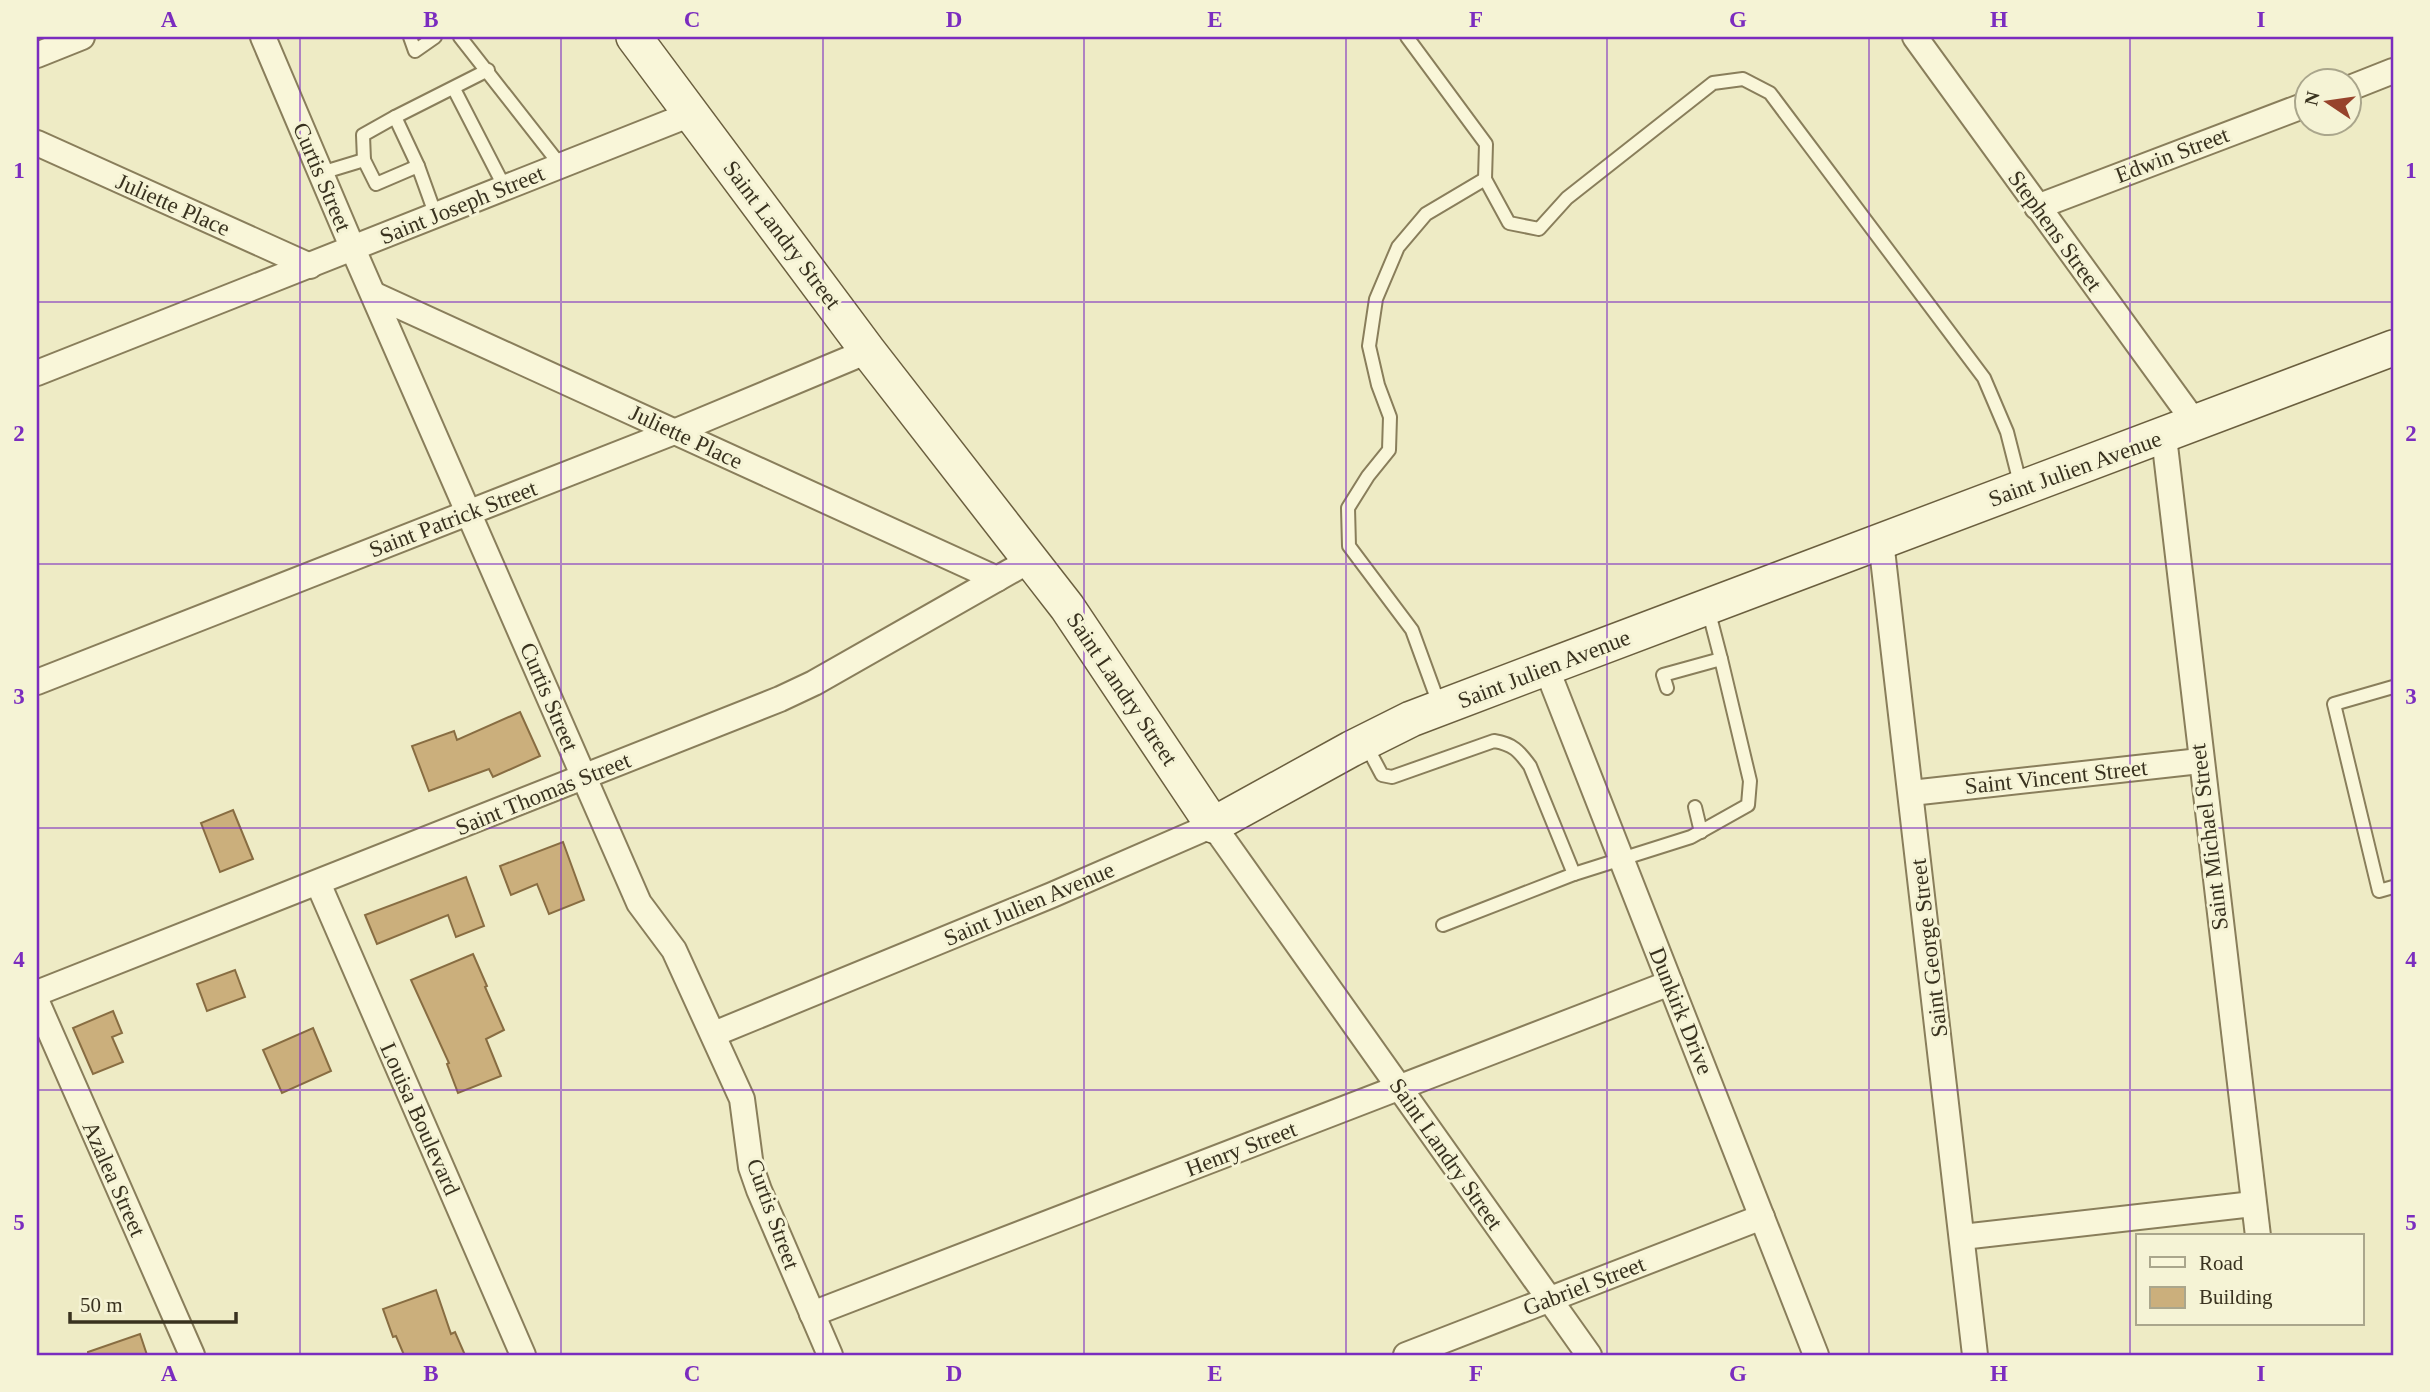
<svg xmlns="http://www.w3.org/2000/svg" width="2430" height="1392" font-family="Georgia,serif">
  <rect width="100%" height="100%" fill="#eeebc5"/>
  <g fill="#cbaf7c" stroke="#886d42" stroke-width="2">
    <path d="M520 712 540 756 493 777 489 769 429 791 412 746 454 731 457 740Z"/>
    <path d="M233 810 253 859 220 872 201 823Z"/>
    <path d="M563 842 584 900 549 914 537 884 511 895 500 866Z"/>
    <path d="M466 877 484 926 456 937 448 915 377 944 365 915Z"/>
    <path d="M473 954 487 986 485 987 504 1030 486 1039 501 1076 458 1093 447 1064 449 1063 411 980Z"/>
    <path d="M235 970 245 997 207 1011 197 984Z"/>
    <path d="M113 1011 122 1033 112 1037 123 1062 93 1074 73 1028Z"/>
    <path d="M313 1028 331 1071 282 1093 263 1050Z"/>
    <path d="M436 1290 451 1334 455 1332 465 1355H404L396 1336 393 1337 383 1309Z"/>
    <path d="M140 1334 147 1355H88V1352Z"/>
  </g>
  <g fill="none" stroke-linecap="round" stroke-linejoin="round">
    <defs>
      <g id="lane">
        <path d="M410 37 415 51 435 37"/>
        <path d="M460 37 561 166"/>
        <path d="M1407 37 1486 144 1485 179 1509 223 1539 229 1567 198 1713 83 1743 79 1770 93 1984 378 2007 432 2021 487"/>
        <path d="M454 89 505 188"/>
        <path d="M395 117 488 70"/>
        <path d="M364 160 363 135 395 117 418 166"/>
        <path d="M321 173 364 160 376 184 418 166 436 216"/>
        <path d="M1708 609 1721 659"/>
        <path d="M2393 687 2334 704 2379 891 2393 887"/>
        <path d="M1439 704 1412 630 1349 546 1348 508 1368 476 1389 450 1390 417 1378 385 1369 346 1376 299 1398 247 1426 214 1485 179"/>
        <path d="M1365 743 1382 775 1392 777 1494 741C1513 744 1519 751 1530 766L1574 874"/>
        <path d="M1695 807 1701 832"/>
        <path d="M1443 925 1574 874 1691 837 1748 805 1750 781 1721 659 1663 675 1667 688"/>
      </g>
      <g id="street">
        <path d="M263 37 353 249 639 903 674 950 742 1099 751 1167 759 1190 830 1355"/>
        <path d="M1915 37 2196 424"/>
        <path d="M37 55 82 37"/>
        <path d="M2350 88 2393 71"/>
        <path d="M37 143 310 266"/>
        <path d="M2037 207 2308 104"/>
        <path d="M375 295 997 579"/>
        <path d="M37 373 691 114"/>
        <path d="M2164 437 2258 1236"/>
        <path d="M1881 541 1975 1355"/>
        <path d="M1546 667 1816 1355"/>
        <path d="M37 682 674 432 868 351"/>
        <path d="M1911 793 2200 761"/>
        <path d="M318 883 523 1355"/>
        <path d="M37 993 780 699 814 683 1032 559"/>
        <path d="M37 1002 192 1355"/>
        <path d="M714 1034 1052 895 1213 825 1589 1355"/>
        <path d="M1962 1237 2253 1204"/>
        <path d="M812 1314 1670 983"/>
        <path d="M1406 1355 1762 1217"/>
      </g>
      <path id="secondary" d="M634 37 868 351 1067 607 1213 825 1351 749 1411 719C1738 594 2067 474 2393 348"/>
    </defs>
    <use href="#lane" stroke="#897e5b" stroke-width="16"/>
    <use href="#street" stroke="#897e5b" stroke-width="28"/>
    <use href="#secondary" stroke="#6b5f3f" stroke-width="38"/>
    <use href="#lane" stroke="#f9f6d9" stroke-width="12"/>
    <use href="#street" stroke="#f9f6d9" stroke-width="24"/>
    <use href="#secondary" stroke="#f9f6d9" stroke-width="35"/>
  </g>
  <path fill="none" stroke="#7b2cbf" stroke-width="2" stroke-opacity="0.55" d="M300 37V1355M561 37V1355M823 37V1355M1084 37V1355M1346 37V1355M1607 37V1355M1869 37V1355M2130 37V1355M37 302H2393M37 564H2393M37 828H2393M37 1090H2393"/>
  <g text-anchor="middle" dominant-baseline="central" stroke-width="6" stroke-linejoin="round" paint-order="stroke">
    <g font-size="23" fill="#39321f" stroke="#f5f3d5">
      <text transform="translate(2172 155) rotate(-21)">Edwin Street</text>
      <text transform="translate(322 177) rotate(67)">Curtis Street</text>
      <text transform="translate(173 205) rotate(24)">Juliette Place</text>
      <text transform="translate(462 205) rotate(-22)">Saint Joseph Street</text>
      <text transform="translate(2055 231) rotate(54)">Stephens Street</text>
      <text transform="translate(782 235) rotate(53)">Saint Landry Street</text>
      <text transform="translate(686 437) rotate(25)">Juliette Place</text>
      <text transform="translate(2075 469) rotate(-20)">Saint Julien Avenue</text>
      <text transform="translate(453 519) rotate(-21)">Saint Patrick Street</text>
      <text transform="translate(1544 669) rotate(-21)">Saint Julien Avenue</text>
      <text transform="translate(1122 689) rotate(56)">Saint Landry Street</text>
      <text transform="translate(549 697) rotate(67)">Curtis Street</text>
      <text transform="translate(2056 777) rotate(-6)">Saint Vincent Street</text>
      <text transform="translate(543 794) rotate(-22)">Saint Thomas Street</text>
      <text transform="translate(2209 837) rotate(-97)">Saint Michael Street</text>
      <text transform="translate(1029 904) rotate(-23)">Saint Julien Avenue</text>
      <text transform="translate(1929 948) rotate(-97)">Saint George Street</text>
      <text transform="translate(1681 1011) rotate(68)">Dunkirk Drive</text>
      <text transform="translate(420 1119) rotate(66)">Louisa Boulevard</text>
      <text transform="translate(1241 1149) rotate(-21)">Henry Street</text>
      <text transform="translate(1446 1154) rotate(55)">Saint Landry Street</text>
      <text transform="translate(114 1179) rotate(66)">Azalea Street</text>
      <text transform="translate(773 1214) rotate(70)">Curtis Street</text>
      <text transform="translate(1584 1286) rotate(-21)">Gabriel Street</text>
    </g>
  </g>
  <rect width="2430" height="1392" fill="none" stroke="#f5f3d5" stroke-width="77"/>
  <rect x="2136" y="1234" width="228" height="91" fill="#f5f3d5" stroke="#aaa68c" stroke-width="2"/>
  <rect x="2150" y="1257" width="35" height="10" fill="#f9f6d9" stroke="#aaa68c" stroke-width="2"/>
  <text x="2199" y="1270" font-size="21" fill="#39321f">Road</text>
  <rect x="2150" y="1287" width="35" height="21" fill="#cbaf7c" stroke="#aaa68c" stroke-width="2"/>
  <text x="2199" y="1304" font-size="21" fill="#39321f">Building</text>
  <g transform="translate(2328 102) rotate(283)"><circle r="33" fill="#f5f3d5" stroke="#aaa68c" stroke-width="2"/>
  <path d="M0-5L12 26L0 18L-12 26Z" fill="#97432c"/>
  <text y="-10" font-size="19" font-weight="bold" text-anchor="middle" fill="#39321f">N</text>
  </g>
  <path d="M70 1312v10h166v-10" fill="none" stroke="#39321f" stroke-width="3.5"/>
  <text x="80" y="1312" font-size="21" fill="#39321f" stroke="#f5f3d5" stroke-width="5" paint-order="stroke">50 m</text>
  <rect x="38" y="38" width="2354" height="1316" fill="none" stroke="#7b2cbf" stroke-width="2.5"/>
  <g font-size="23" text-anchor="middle" font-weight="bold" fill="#7b2cbf">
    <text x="169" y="27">A</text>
    <text x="431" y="27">B</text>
    <text x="692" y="27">C</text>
    <text x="954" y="27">D</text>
    <text x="1215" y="27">E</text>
    <text x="1476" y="27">F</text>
    <text x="1738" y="27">G</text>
    <text x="1999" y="27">H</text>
    <text x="2261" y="27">I</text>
    <text x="19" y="178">1</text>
    <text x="2411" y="178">1</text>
    <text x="19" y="441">2</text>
    <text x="2411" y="441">2</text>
    <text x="19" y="704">3</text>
    <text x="2411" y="704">3</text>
    <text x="19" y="967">4</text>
    <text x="2411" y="967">4</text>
    <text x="19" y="1230">5</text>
    <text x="2411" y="1230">5</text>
    <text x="169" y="1381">A</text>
    <text x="431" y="1381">B</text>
    <text x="692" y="1381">C</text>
    <text x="954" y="1381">D</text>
    <text x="1215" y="1381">E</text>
    <text x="1476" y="1381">F</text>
    <text x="1738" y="1381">G</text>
    <text x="1999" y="1381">H</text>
    <text x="2261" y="1381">I</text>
  </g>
</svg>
